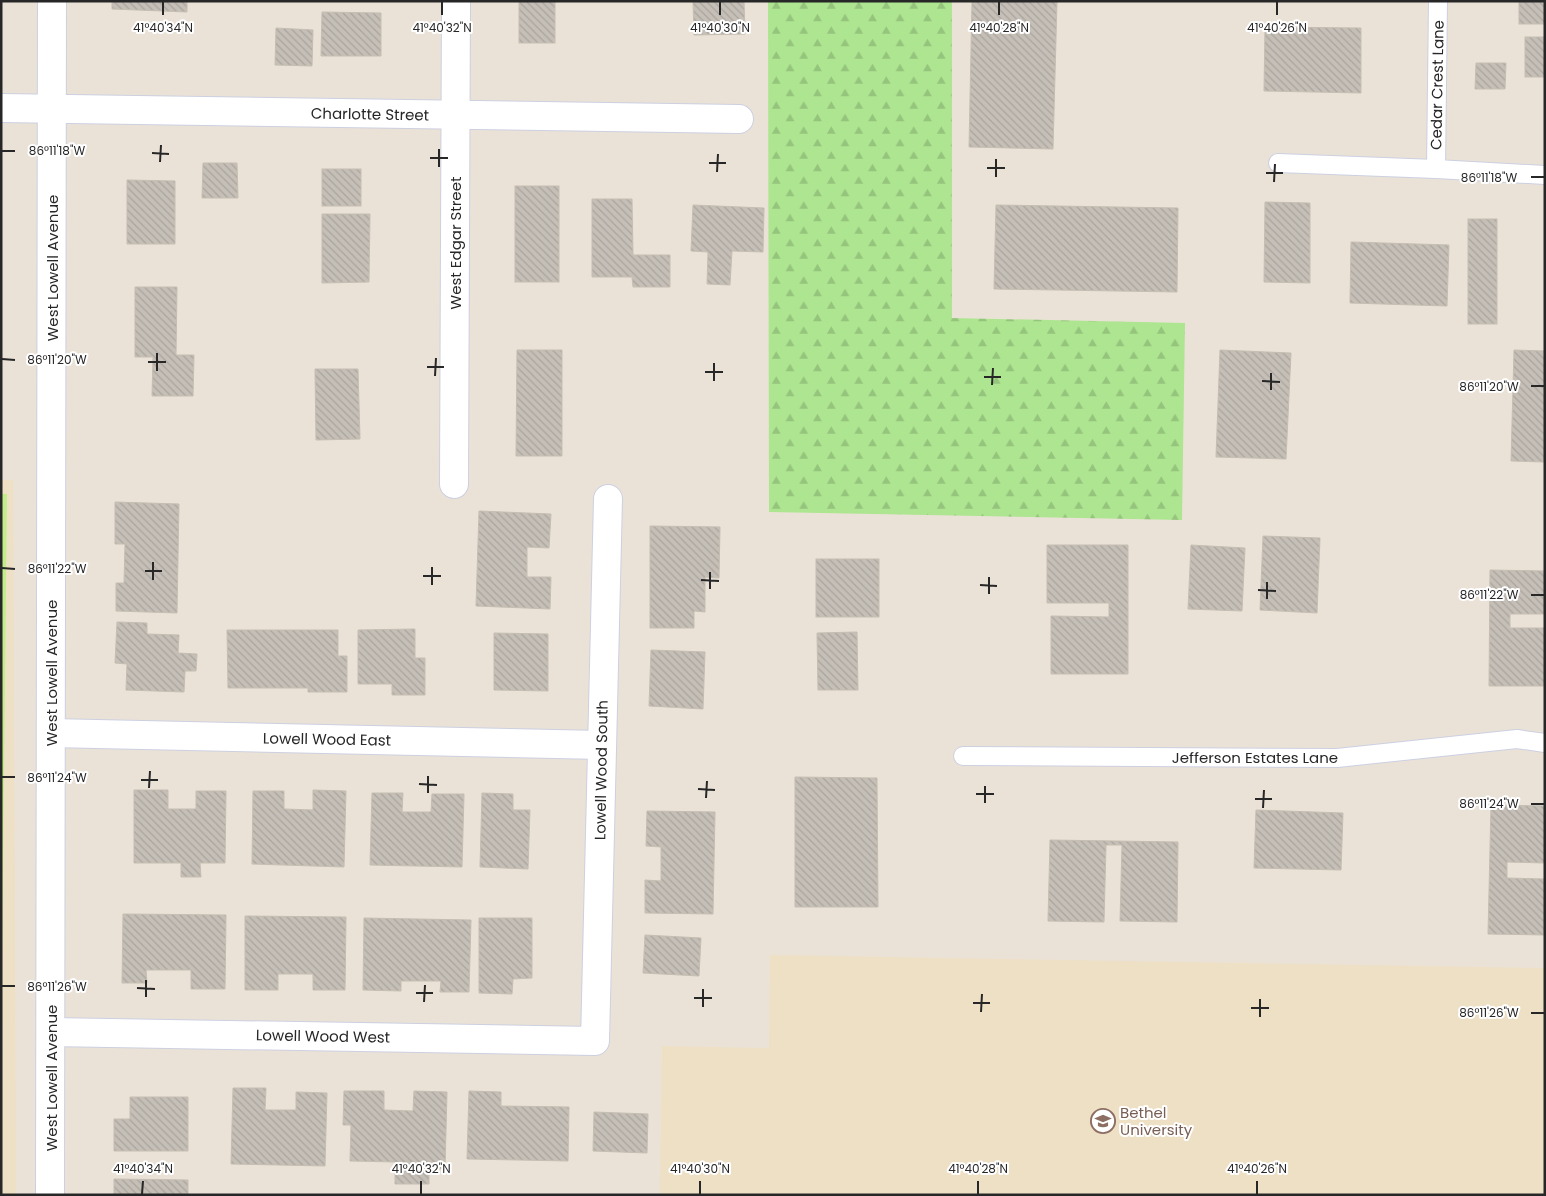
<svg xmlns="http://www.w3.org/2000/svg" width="1546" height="1196" font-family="Poppins,sans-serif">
  <defs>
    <pattern id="forest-firs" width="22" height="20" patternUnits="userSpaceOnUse" patternTransform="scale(1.25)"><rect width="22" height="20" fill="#ade590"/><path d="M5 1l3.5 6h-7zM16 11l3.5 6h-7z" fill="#95c47c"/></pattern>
    <pattern id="building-back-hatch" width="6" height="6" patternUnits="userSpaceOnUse" patternTransform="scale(1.25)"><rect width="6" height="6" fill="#c5bfb7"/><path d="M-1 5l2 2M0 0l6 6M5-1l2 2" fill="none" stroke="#a9a49d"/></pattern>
  </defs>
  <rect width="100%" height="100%" fill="#ebe2d7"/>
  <g fill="#eee0c5">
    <path d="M1 480H13L16 1195H1Z"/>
    <path d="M770 955 1545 968V1195H660L662 1046 769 1048Z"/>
  </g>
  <path fill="url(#forest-firs)" d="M768 1H952V318L1185 323 1182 520 769 512Z"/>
  <path fill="#c3ed8b" d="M1 494H7L2 962H1Z"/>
  <g fill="url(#building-back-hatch)" stroke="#c5beb1">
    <path d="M112 1H187V12L112 9Z"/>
    <rect x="519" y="1" width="36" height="42"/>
    <path d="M693 1H744L745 34 694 35Z"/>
    <path d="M972 1H1057L1053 149 969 147Z"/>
    <rect x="1519" y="1" width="26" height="23"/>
    <path d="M322 12 381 13V56H321Z"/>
    <path d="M1265 27 1361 28V93L1264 91Z"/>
    <path d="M276 28 313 30 312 66 275 65Z"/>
    <rect x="1525" y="37" width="20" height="40"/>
    <path d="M1476 63H1506L1505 89H1475Z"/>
    <path d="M203 163H237L238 198H202Z"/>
    <rect x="322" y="169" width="39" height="37"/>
    <path d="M127 180 175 181V244H127Z"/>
    <rect x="515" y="186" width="44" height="96"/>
    <path d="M592 199H632L633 255H670V287H633L632 277H592Z"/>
    <path d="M1265 202 1310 203V283L1264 282Z"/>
    <path d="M693 205 764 208 763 252 732 251 730 285 707 284 708 252 691 251Z"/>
    <path d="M996 205 1178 208 1177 292 994 289Z"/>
    <path d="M322 214H370L369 282 322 283Z"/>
    <rect x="1468" y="219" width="29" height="105"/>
    <path d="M1351 242 1449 245 1447 306 1350 303Z"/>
    <path d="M135 287H177L176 355H194L193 396H152L153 357H135Z"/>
    <path d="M517 350H562V456H516Z"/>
    <path d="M1220 350 1291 353 1286 459 1216 457Z"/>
    <path d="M1514 350 1545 351V462L1511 461Z"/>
    <path d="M315 369H358L360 439 316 440Z"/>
    <path d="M115 502 179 504 177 613 116 611V583H124L125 544H115Z"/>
    <path d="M479 511 551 514 549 548 527 547V577H551L550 609 476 606Z"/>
    <path d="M650 526 720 527 719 578 705 577V612L694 611V628H650Z"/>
    <path d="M1263 536 1320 538 1317 613 1260 610Z"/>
    <path d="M1047 545H1128V674H1051V616L1109 617V603H1047Z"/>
    <path d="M1191 545 1245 548 1242 611 1188 609Z"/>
    <rect x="816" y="559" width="63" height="58"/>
    <path d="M1490 570 1545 571V614H1510V628H1545V686H1489Z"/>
    <path d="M117 622 147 623V634L179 635 178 653 197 654 196 671H185L184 692 126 690 127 664 115 663Z"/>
    <path d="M415 629V658H425V695H392V684H358V630Z"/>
    <path d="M227 630H338V656H347V692H308V688H228Z"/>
    <path d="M857 632 858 690H818L817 633Z"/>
    <path d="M494 633 548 634V691L494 690Z"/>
    <path d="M651 650 705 652 703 709 649 706Z"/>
    <path d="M795 777 877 778 878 907H795Z"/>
    <path d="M134 790H168V809H196V791H226L225 863H200L201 877H181V863H134Z"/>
    <path d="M313 790 346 791 344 867 252 864 253 791H284V809L313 810Z"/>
    <path d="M372 793H403L402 812H431L432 794H464L462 867 370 865Z"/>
    <path d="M482 793 513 794V810H530L528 869 480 867Z"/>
    <path d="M1491 805 1545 806V863L1507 862V878L1545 879V935L1488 934Z"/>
    <path d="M1256 810 1343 813 1341 870 1254 868Z"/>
    <path d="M647 811 715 812 713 914 645 913V880L661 881V847L646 846Z"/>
    <path d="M1050 840 1178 842 1177 922 1120 921 1122 845H1106L1104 922 1048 921Z"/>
    <path d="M123 914 226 915 225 989H191V970H146L147 983H122Z"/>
    <path d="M245 916 346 917 345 990H313V974H278V990H245Z"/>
    <path d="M364 918 471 920 469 992H440L441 981H401V991L363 990Z"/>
    <path d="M479 918H532V978L513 979 512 994 479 993Z"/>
    <path d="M645 935 701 938 699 976 643 973Z"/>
    <path d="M233 1088H266L265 1110H296V1092L327 1093 325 1166 231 1164Z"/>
    <path d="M344 1091H384V1110L413 1111 414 1091 447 1092 445 1169H429V1184H395V1162L350 1161 351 1125H343Z"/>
    <path d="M469 1091 501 1092V1106L569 1107 568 1161 467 1159Z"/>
    <path d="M130 1097H188V1151H114V1119H130Z"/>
    <path d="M594 1112 648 1114 647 1153 593 1151Z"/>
    <path d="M114 1179 188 1180V1195H114Z"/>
  </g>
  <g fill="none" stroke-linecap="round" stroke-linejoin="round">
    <defs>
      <g id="lane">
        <path d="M1438 1 1436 169 1545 175"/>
        <path d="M1278 163 1436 169"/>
        <path d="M963 756 1337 758 1517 739 1545 743"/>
      </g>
      <g id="street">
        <path d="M1 108 739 119"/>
        <path d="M454 484 456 1"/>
        <path d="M51 733 602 745"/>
        <path d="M51 1032 595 1041 608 499"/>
        <path d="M50 1195 52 1"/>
      </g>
    </defs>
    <use href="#lane" stroke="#ccd0e1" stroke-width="20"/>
    <use href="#street" stroke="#ccd0e1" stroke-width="30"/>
    <use href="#lane" stroke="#fff" stroke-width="18"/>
    <use href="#street" stroke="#fff" stroke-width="28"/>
  </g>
  <path fill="none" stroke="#272727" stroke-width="2" d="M163 15V2M442 15V2M720 15V2M999 15V2M1277 15V2M2 151H15M152 153 169 154M430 158H448M160 162 161 145M709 163H726M439 167V149M987 168H1005M717 172 718 154M1266 173H1283M996 177V159M1531 177H1544M1274 182 1275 164M2 359 15 360M148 362H166M427 367H444M157 371V353M705 372H723M435 376 436 358M984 377H1001M714 381V363M1262 381 1280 382M992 385 993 368M1531 386H1544M1271 390V373M2 568 15 569M145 571H162M423 576H441M153 580V562M701 580 719 581M432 585V567M980 585 997 586M710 589V572M1258 590 1276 591M989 594V577M1531 595H1544M1267 599V582M2 777H15M141 780H158M419 784 437 785M149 788 150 771M698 789 715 790M428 793V776M976 794H994M706 798 707 781M1255 799H1272M985 803V786M1531 804H1544M1263 808 1264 790M2 986H15M137 988 155 989M416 993H433M146 997V980M694 998H712M424 1002 425 985M973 1003H990M703 1007V989M1251 1008H1269M981 1012 982 994M1531 1013H1544M1260 1017V999M142 1194 143 1181M421 1194V1181M700 1194V1181M978 1194V1181M1257 1194V1181"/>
  <defs>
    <symbol id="university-ring" viewBox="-11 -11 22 22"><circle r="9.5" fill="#fff" stroke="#8d6e63" stroke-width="1.5"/><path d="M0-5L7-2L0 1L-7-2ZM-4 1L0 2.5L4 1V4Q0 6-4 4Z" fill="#8d6e63"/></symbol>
  </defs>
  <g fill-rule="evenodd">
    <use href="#university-ring" x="1089" y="1107" width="28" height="28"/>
  </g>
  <g text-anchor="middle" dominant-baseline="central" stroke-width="4" stroke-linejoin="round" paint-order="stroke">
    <g font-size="15" fill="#272727" stroke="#fff">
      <text transform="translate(1437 85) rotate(-89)">Cedar Crest Lane</text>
      <text transform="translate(370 114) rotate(1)">Charlotte Street</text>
      <text transform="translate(455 243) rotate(-90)">West Edgar Street</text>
      <text transform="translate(52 268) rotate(-90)">West Lowell Avenue</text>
      <text transform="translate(51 673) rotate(-90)">West Lowell Avenue</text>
      <text transform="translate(327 739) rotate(1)">Lowell Wood East</text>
      <text x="1255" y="757">Jefferson Estates Lane</text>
      <text transform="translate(601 770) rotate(-89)">Lowell Wood South</text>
      <text transform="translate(323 1036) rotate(1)">Lowell Wood West</text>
      <text transform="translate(51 1078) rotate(-90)">West Lowell Avenue</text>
    </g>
    <g font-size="15" fill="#785e54" stroke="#fff" text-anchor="start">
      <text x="1120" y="1112">Bethel<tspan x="1120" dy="17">University</tspan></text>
    </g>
  </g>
  <g font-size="12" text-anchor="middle" fill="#272727" stroke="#fff" stroke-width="4" stroke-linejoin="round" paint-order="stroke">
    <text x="163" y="32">41°40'34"N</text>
    <text x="442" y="32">41°40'32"N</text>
    <text x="720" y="32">41°40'30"N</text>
    <text x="999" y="32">41°40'28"N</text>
    <text x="1277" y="32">41°40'26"N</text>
    <text x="57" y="155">86°11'18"W</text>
    <text x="1489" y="182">86°11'18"W</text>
    <text x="57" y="364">86°11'20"W</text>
    <text x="1489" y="391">86°11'20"W</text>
    <text x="57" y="573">86°11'22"W</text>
    <text x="1489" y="599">86°11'22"W</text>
    <text x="57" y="782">86°11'24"W</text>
    <text x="1489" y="808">86°11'24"W</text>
    <text x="57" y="991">86°11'26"W</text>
    <text x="1489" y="1017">86°11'26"W</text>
    <text x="143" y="1173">41°40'34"N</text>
    <text x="421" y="1173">41°40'32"N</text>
    <text x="700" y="1173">41°40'30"N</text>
    <text x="978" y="1173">41°40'28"N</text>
    <text x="1257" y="1173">41°40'26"N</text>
  </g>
  <rect width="1546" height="1196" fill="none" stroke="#272727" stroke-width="5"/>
</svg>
